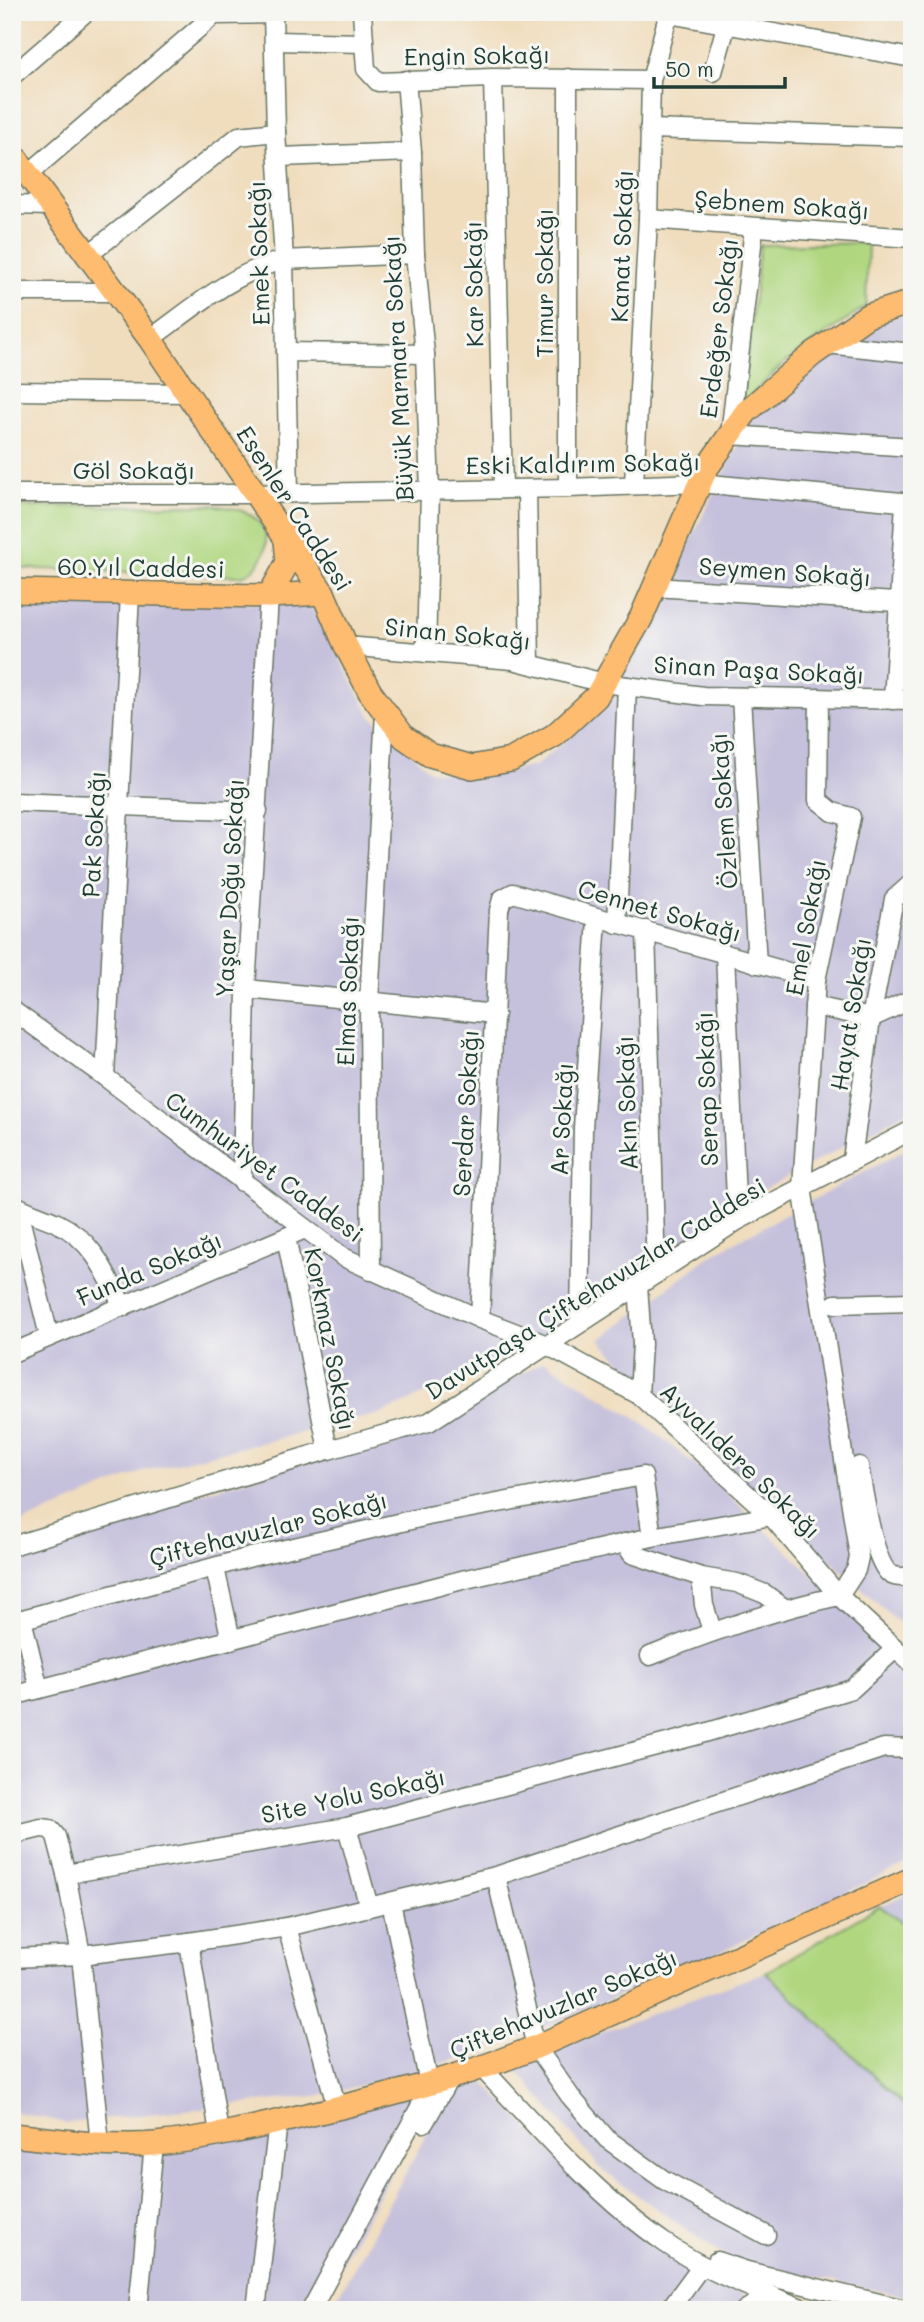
<svg xmlns="http://www.w3.org/2000/svg" width="924" height="2322" font-family="Mali,sans-serif">
<rect width="100%" height="100%" fill="#f6f6f2"/>
<filter id="ink" filterUnits="userSpaceOnUse"><feTurbulence type="fractalNoise" baseFrequency=".0143" numOctaves="2"/><feDisplacementMap in="SourceGraphic" scale="14" xChannelSelector="R" yChannelSelector="G"/><feConvolveMatrix kernelMatrix="1 2 1 2 8 2 1 2 1" color-interpolation-filters="sRGB"/></filter>
<filter id="wash" filterUnits="userSpaceOnUse"><feTurbulence type="fractalNoise" baseFrequency=".00686" numOctaves="4" result="noise"/><feDisplacementMap in="SourceGraphic" scale="28" xChannelSelector="R" yChannelSelector="G"/><feGaussianBlur stdDeviation="1.57" result="paint"/><feColorMatrix in="noise" values="0 0 0 0 0 0 0 0 0 0 0 0 0 0 0 0 0 1.4 0 .05"/><feComposite in="paint" operator="in"/></filter>
<g filter="url(#wash)">
<rect width="100%" height="100%" fill="#f0ddbd"/>
<!-- industrial -->
<g fill="#c5c0db">
<path d="M912,314V1109L719,1214L549,1337L383,1413L144,1471L12,1527V597L311,605L370,715L430,771L482,777L535,766L607,706L752,418L823,356L882,320Z"/>
<path d="M912,1146V1635L688,1431L600,1340L711,1255Z"/>
<path d="M544,1361L643,1423L707,1474L912,1670V1861L705,1959L539,2029L454,2060L324,2095L66,2123L12,2111V1549L430,1425Z"/>
<path d="M912,1892V1930L880,1906Z"/>
<path d="M766,1972L912,2113V2298L729,2259L604,2172L512,2065Z"/>
<path d="M480,2078L584,2186L740,2290L746,2297L743,2302L727,2310H329L357,2263L451,2089Z"/>
<path d="M439,2087L315,2310H12V2142L102,2152Z"/>
</g>
<!-- green -->
<g fill="#b0d780" stroke="#688a5a" stroke-width="2">
<path d="M868,243L866,306L783,364L742,404L760,245Z"/>
<path d="M210,505C227,507 245,508 258,521C275,539 263,570 241,576L12,568V507Z"/>
<path d="M880,1906L912,1930V2113L766,1972Z"/>
</g>
</g>
<g filter="url(#ink)">
<g fill="none" stroke-linecap="round" stroke-linejoin="round">
<!-- minor casing -->
<g stroke="#687564" stroke-width="21">
<g id="minor">
<path d="M273,12L276,132L284,260L289,493"/>
<path d="M362,12L366,69L378,82L493,78L651,80"/>
<path d="M669,14L912,58"/>
<path d="M275,41L363,43"/>
<path d="M713,72L727,23"/>
<path d="M12,76L86,12"/>
<path d="M493,78L503,489"/>
<path d="M406,80L412,152L415,254L425,354L430,491L426,653"/>
<path d="M649,129L912,137"/>
<path d="M279,157L412,152"/>
<path d="M27,175L214,15L273,14"/>
<path d="M12,205L50,206"/>
<path d="M648,219L912,238"/>
<path d="M754,228L730,435L912,447"/>
<path d="M88,255L239,136L276,132"/>
<path d="M12,292H116"/>
<path d="M150,339C192,309 233,272 284,260L415,254"/>
<path d="M827,344L912,353"/>
<path d="M286,352L425,354"/>
<path d="M12,391L188,393"/>
<path d="M634,484L648,219L651,80L669,12"/>
<path d="M568,488V78"/>
<path d="M527,489L530,664"/>
<path d="M12,494H255L568,488L699,483L912,503"/>
<path d="M654,587L912,603"/>
<path d="M346,646L513,660L604,683L703,696L912,700"/>
<path d="M741,697L757,964"/>
<path d="M893,700L905,503"/>
<path d="M12,802L258,811"/>
<path d="M617,924L627,686"/>
<path d="M646,930L656,1274"/>
<path d="M725,954L737,1221"/>
<path d="M246,989L495,1014"/>
<path d="M814,1006L871,1018L912,999"/>
<path d="M12,1010L105,1077L343,1257L480,1319L547,1345L639,1395L771,1516L839,1596L912,1664"/>
<path d="M105,1077L130,594"/>
<path d="M852,1160L871,1018L894,899L912,883"/>
<path d="M242,1182L246,989L269,596"/>
<path d="M12,1203C26,1212 42,1216 57,1223C93,1240 106,1273 123,1307"/>
<path d="M17,1206L49,1336"/>
<path d="M286,1237L328,1450"/>
<path d="M371,1271L369,1002L385,712"/>
<path d="M638,1285L642,1344L639,1395"/>
<path d="M835,1304L912,1302"/>
<path d="M480,1319L499,910L502,899L513,893L816,980"/>
<path d="M580,1321L583,1128L597,919"/>
<path d="M12,1353L305,1229"/>
<path d="M859,1466C863,1488 873,1562 890,1574C896,1578 905,1577 912,1577"/>
<path d="M652,1537L771,1516"/>
<path d="M625,1543L632,1554L701,1577L737,1583L765,1594L784,1608"/>
<path d="M12,1546L328,1450L429,1422L737,1221L912,1130"/>
<path d="M215,1568L231,1640"/>
<path d="M701,1577L704,1605L712,1631"/>
<path d="M22,1619L39,1689"/>
<path d="M12,1622L251,1557L428,1516L643,1476L652,1537L466,1579L12,1696"/>
<path d="M650,1656C712,1631 774,1610 839,1596L856,1570L859,1557L802,1187L816,980L851,817L833,812L818,800L819,698"/>
<path d="M347,1827L369,1907"/>
<path d="M12,1835L41,1828L50,1829L56,1836L66,1874"/>
<path d="M496,1876L536,2047L570,2096L607,2139L664,2180L766,2235"/>
<path d="M287,1927L337,2108"/>
<path d="M189,1942L219,2133"/>
<path d="M12,1958L81,1955L189,1942L287,1927L496,1876L884,1748L912,1749"/>
<path d="M483,2069C540,2130 596,2195 665,2243C708,2273 758,2290 806,2310"/>
<path d="M424,2123L449,2079"/>
<path d="M100,2144L81,1955L66,1874L347,1827L698,1735L852,1689L895,1649"/>
<path d="M717,2261L747,2271L908,2310"/>
<path d="M138,2310L154,2144"/>
<path d="M256,2310L278,2122"/>
<path d="M311,2310L421,2105L429,2084L391,1902"/>
<path d="M669,2310L702,2265"/>
<path d="M745,2310L770,2295"/>
</g>
</g>
<!-- major casing -->
<g stroke="#687564" stroke-width="26">
<g id="major">
<path d="M12,153L150,339L323,593L346,646L370,692L385,712L404,737L430,755L472,767L511,760L555,735L596,697L641,618L706,469L746,412L813,354L867,316L912,302"/>
<path d="M12,591L269,596L323,593"/>
<path d="M269,596L288,562L286,541"/>
<path d="M12,2135C59,2140 108,2148 155,2144C206,2139 257,2127 307,2115C385,2097 462,2077 536,2047L912,1879"/>
</g>
</g>
<!-- minor -->
<use href="#minor" stroke="#fff" stroke-width="18"/>
<!-- major -->
<use href="#major" stroke="#febc71" stroke-width="23"/>
</g>
</g>
<g text-anchor="middle" dominant-baseline="central" stroke-width="6" stroke-linejoin="round" paint-order="stroke">
<!-- street labels -->
<g font-size="24" fill="#1f3d34" stroke="#f6f6f2">
<text transform="translate(477 55) rotate(-1)">Engin Sokağı</text>
<text transform="translate(782 204) rotate(4)">Şebnem Sokağı</text>
<text transform="translate(621 246) rotate(-88)">Kanat Sokağı</text>
<text transform="translate(258 253) rotate(-92)">Emek Sokağı</text>
<text transform="translate(543 283) rotate(-90)">Timur Sokağı</text>
<text transform="translate(473 284) rotate(-91)">Kar Sokağı</text>
<text transform="translate(718 328) rotate(-83)">Erdeğer Sokağı</text>
<text transform="translate(397 368) rotate(-93)">Büyük Marmara Sokağı</text>
<text transform="translate(583 463) rotate(-1)">Eski Kaldırım Sokağı</text>
<text x="134" y="469">Göl Sokağı</text>
<text transform="translate(295 508) rotate(57)">Esenler Caddesi</text>
<text transform="translate(141 567) rotate(1)">60.Yıl Caddesi</text>
<text transform="translate(785 571) rotate(4)">Seymen Sokağı</text>
<text transform="translate(458 633) rotate(6)">Sinan Sokağı</text>
<text transform="translate(759 669) rotate(3)">Sinan Paşa Sokağı</text>
<text transform="translate(723 811) rotate(-94)">Özlem Sokağı</text>
<text transform="translate(93 834) rotate(-87)">Pak Sokağı</text>
<text transform="translate(229 888) rotate(-87)">Yaşar Doğu Sokağı</text>
<text transform="translate(660 910) rotate(16)">Cennet Sokağı</text>
<text transform="translate(805 927) rotate(-80)">Emel Sokağı</text>
<text transform="translate(347 991) rotate(-88)">Elmas Sokağı</text>
<text transform="translate(850 1014) rotate(-81)">Hayat Sokağı</text>
<text transform="translate(706 1089) rotate(-92)">Serap Sokağı</text>
<text transform="translate(626 1103) rotate(-92)">Akın Sokağı</text>
<text transform="translate(465 1113) rotate(-87)">Serdar Sokağı</text>
<text transform="translate(561 1119) rotate(-87)">Ar Sokağı</text>
<text transform="translate(265 1166) rotate(36)">Cumhuriyet Caddesi</text>
<text transform="translate(149 1268) rotate(-23)">Funda Sokağı</text>
<text transform="translate(595 1288) rotate(-32)">Davutpaşa Çiftehavuzlar Caddesi</text>
<text transform="translate(331 1339) rotate(79)">Korkmaz Sokağı</text>
<text transform="translate(741 1460) rotate(44)">Ayvalıdere Sokağı</text>
<text transform="translate(268 1528) rotate(-14)">Çiftehavuzlar Sokağı</text>
<text transform="translate(353 1795) rotate(-12)">Site Yolu Sokağı</text>
<text transform="translate(563 2003) rotate(-23)">Çiftehavuzlar Sokağı</text>
</g>
</g>
<!-- margin -->
<rect width="924" height="2322" fill="none" stroke="#f6f6f2" stroke-width="42"/>
<!-- scale -->
<path d="M654 77v10h131v-10" fill="none" stroke="#1f3d34" stroke-width="3.5"/>
<text x="665" y="77" font-size="21" fill="#1f3d34" stroke="#f6f6f2" stroke-width="5" paint-order="stroke">50 m</text>
</svg>
